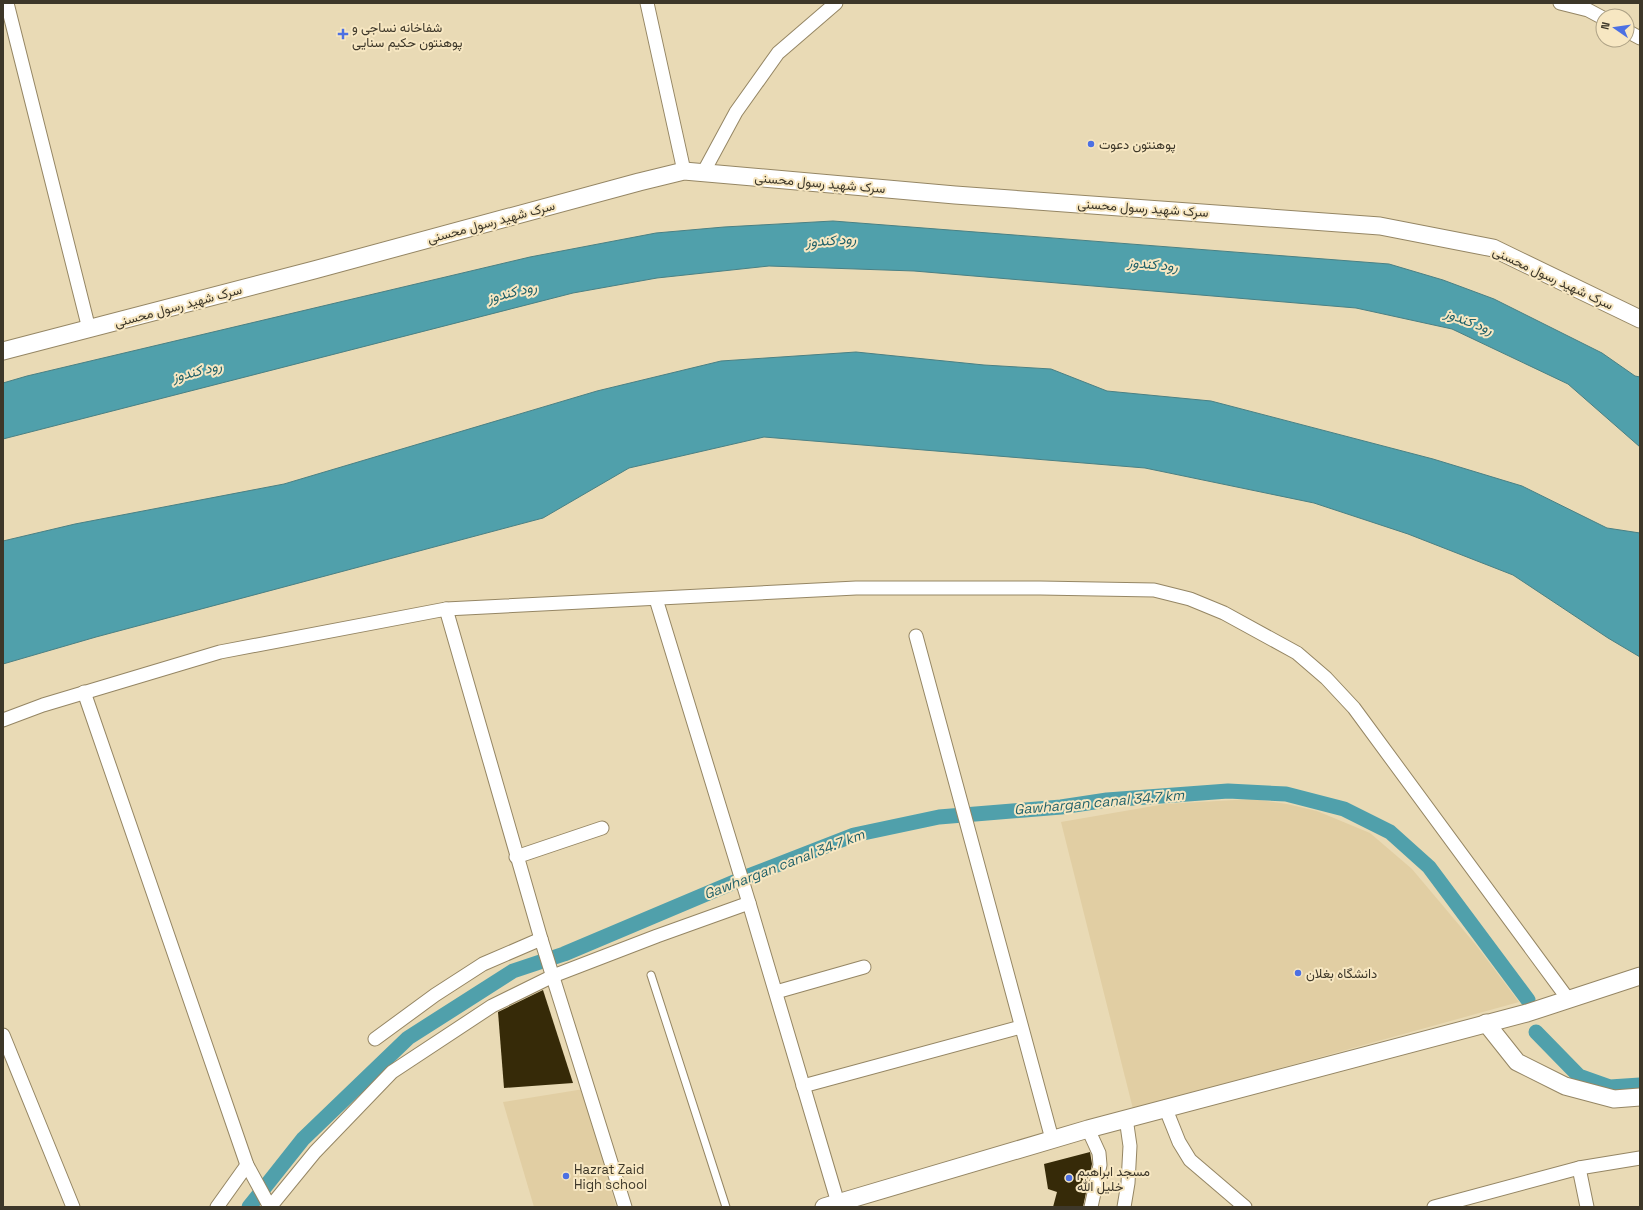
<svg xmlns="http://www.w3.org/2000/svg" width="1643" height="1210" font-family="'Space Grotesk',Vazirmatn,sans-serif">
<rect width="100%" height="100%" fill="#e9dab5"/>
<!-- built -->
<g fill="#e1cea3">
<path d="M1252,799L1287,804L1317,811L1370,833L1412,869L1476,945L1519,1002L1133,1109L1061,822L1165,804Z"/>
<path d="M584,1089L616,1207H534L503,1102Z"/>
</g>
<!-- water -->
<g fill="#50a0ab" stroke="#4a8084">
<path d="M833,221L1389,264L1443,280L1494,299L1602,353L1635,376L1640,377V447L1568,384L1452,329L1356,308L914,271L769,266L657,278L573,293L3,439V383L27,376L530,257L656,233L724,227Z"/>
<path d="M856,352L984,365L1051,369L1107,391L1211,401L1433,459L1522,486L1607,528L1640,533V657L1608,638L1513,575L1408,534L1314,503L1145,468L764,437L629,468L543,518L96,637L3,664V541L75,524L284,484L597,391L721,361Z"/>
</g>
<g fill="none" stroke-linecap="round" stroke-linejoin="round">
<!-- canal -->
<g stroke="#50a0ab" stroke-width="15">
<path d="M1536,1032L1579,1076L1610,1087L1640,1085"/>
<path d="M249,1207L303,1139L408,1038L513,971L564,954L751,875L854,835L939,817L1061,807L1107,800L1228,791L1286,794L1344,809L1390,832L1429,867L1528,1000"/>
</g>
</g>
<!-- building -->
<g fill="#362a08">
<path d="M543,990L573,1083L504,1088L498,1012Z"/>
<path d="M1090,1152L1092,1164L1083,1207H1053L1057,1192L1048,1189L1044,1164Z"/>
</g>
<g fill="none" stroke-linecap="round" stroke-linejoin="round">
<!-- service casing -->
<g stroke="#958664" stroke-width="9">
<path id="service" d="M651,975L726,1207"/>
</g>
<!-- minor casing -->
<g stroke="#958664" stroke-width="15">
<g id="minor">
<path d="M7,3L89,329"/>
<path d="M647,3L684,171"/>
<path d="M1560,3L1588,10L1603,18"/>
<path d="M1627,31L1640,38"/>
<path d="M703,173L736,112L778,53L836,3"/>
<path d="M656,599L749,903L838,1203"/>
<path d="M446,609L856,588H1040L1154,590L1190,599L1224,613L1297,653L1326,678L1354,708L1568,999"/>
<path d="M916,636L1052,1139"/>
<path d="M84,692L247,1165L270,1207"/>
<path d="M3,720L43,705L220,652L446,609L541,939L625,1207"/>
<path d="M516,857L602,828"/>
<path d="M776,992L864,967"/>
<path d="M3,1035L73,1207"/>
<path d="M375,1039L435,995L483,964L541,939"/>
<path d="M803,1086L1021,1027"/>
<path d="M1165,1107L1179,1142L1190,1160L1245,1207"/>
<path d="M1088,1129L1099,1153L1100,1165L1091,1207"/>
<path d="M1579,1168L1587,1207"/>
<path d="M217,1207L247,1165"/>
<path d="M270,1207L315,1152L392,1072L492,1006L553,976L657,936L749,903"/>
<path d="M1124,1207L1128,1183L1130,1146L1126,1118"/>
<path d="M1434,1207L1579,1168L1640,1158"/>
</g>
</g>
<!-- tertiary casing -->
<g stroke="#958664" stroke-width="19">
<g id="tertiary">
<path d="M3,351L314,270L639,182L684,171L955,195L1380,226L1493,248L1640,319"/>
<path d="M1486,1023L1517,1062L1565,1086L1614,1099L1640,1097"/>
<path d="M824,1207L1088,1129L1527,1013L1640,976"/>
</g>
</g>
<!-- service -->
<use href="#service" stroke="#fff" stroke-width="7"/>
<!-- minor -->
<use href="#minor" stroke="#fff" stroke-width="13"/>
<!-- tertiary -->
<use href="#tertiary" stroke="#fff" stroke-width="17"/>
</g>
<!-- markers -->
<g fill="#4c70e3" stroke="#f7e7c2" stroke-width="1.5">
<path d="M341 28h4v4h4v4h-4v4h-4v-4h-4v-4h4z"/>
<circle cx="1091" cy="144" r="4"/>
<circle cx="1298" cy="973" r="4"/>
<circle cx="566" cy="1176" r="4"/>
<circle cx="1069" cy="1178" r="4"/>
</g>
<g text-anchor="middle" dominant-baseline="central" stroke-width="4" stroke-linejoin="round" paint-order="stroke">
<!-- poi labels -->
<g font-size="13" fill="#3d3729" stroke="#f7e7c2" text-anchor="start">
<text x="352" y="27">شفاخانه نساجی و<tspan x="352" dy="15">پوهنتون حکیم سنایی</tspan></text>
<text x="1099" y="144">پوهنتون دعوت</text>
<text x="1306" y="973">دانشگاه بغلان</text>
<text x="574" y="1169">Hazrat Zaid<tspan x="574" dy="15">High school</tspan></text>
<text x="1077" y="1171">مسجد ابراهیم<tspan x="1077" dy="15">خلیل الله</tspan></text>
</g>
<!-- street labels -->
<g font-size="13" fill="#3d3729" stroke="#f7e7c2">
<text transform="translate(820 183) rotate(5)">سرک شهید رسول محسنی</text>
<text transform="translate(1143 208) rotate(4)">سرک شهید رسول محسنی</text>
<text transform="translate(491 222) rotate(-15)">سرک شهید رسول محسنی</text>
<text transform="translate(1553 278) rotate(25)">سرک شهید رسول محسنی</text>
<text transform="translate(178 306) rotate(-15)">سرک شهید رسول محسنی</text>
</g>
<!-- water labels -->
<g font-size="14" font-style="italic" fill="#1d5f68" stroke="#f7e7c2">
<text transform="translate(831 240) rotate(-4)">رود کندوز</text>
<text transform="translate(1153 264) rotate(5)">رود کندوز</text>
<text transform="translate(512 292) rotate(-14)">رود کندوز</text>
<text transform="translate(1469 321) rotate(21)">رود کندوز</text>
<text transform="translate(197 371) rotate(-14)">رود کندوز</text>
<text transform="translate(1099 802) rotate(-5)">Gawhargan canal 34.7 km</text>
<text transform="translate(784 864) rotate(-21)">Gawhargan canal 34.7 km</text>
</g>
</g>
<!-- border -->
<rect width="1643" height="1210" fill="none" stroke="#3d3729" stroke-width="8"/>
<!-- north arrow -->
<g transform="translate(1615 28) rotate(283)"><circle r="19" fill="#f7e7c2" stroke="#ada185"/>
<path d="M0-3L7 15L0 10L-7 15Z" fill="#4c70e3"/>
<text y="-6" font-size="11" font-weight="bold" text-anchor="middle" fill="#3d3729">N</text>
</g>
</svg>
